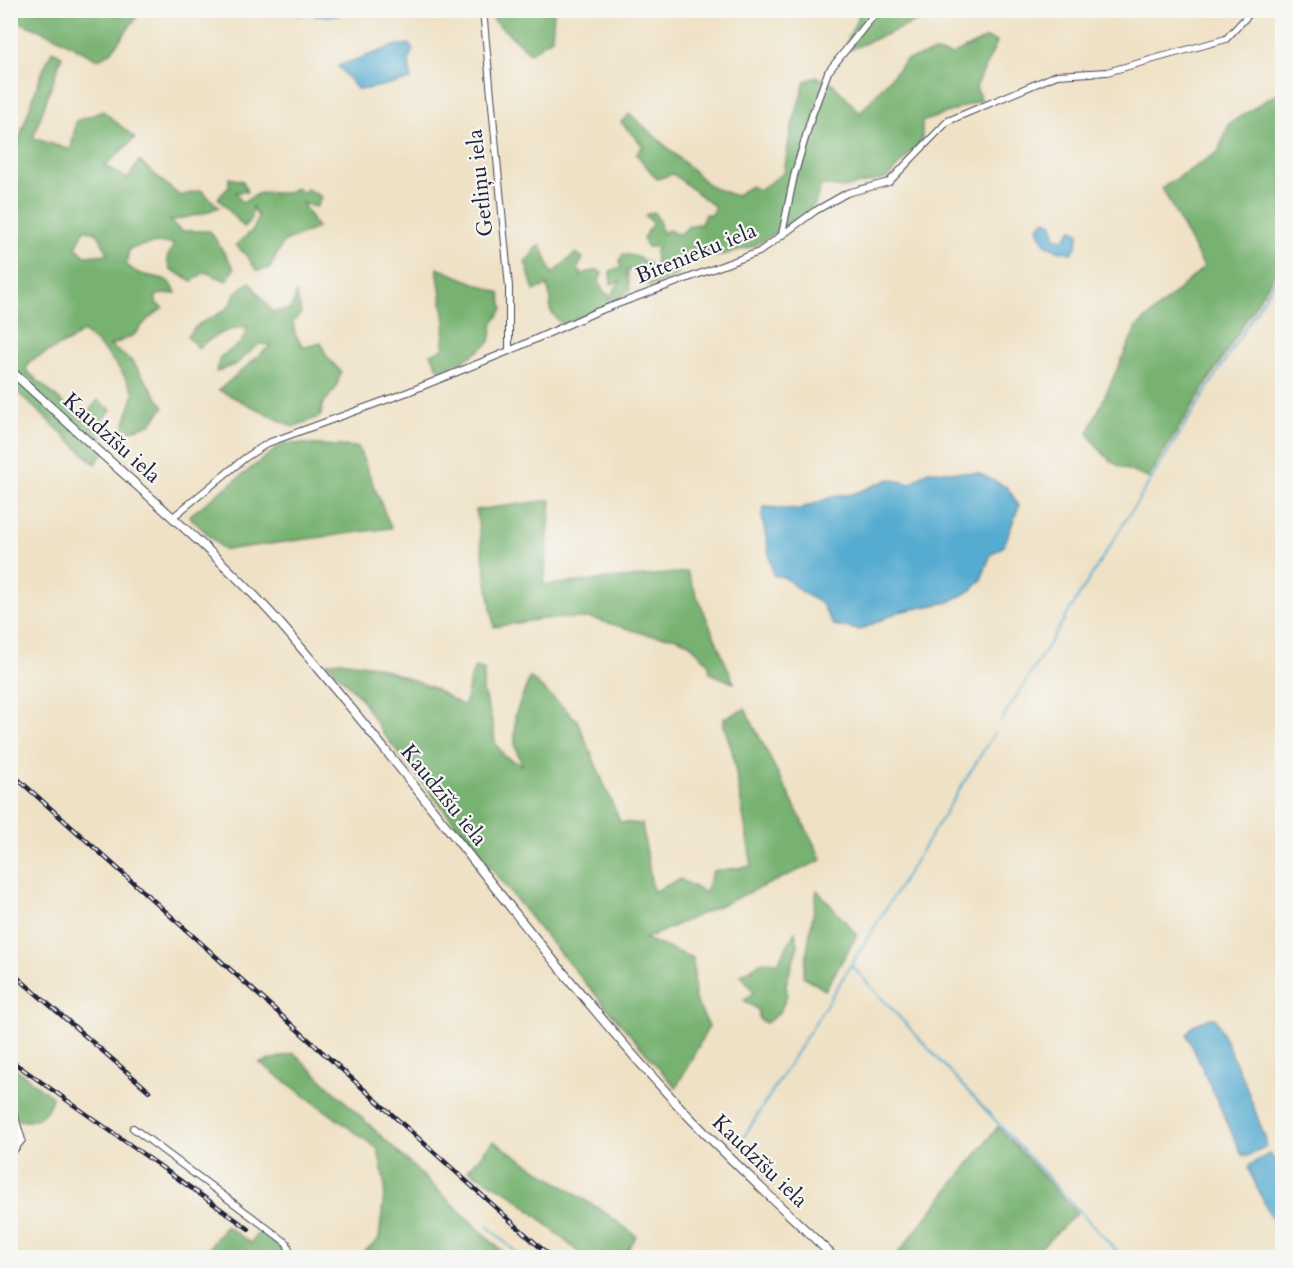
<svg xmlns="http://www.w3.org/2000/svg" width="1293" height="1268" font-family="Cardo,serif">
<rect width="100%" height="100%" fill="#f6f6f2"/>
<filter id="ink" filterUnits="userSpaceOnUse"><feTurbulence type="fractalNoise" baseFrequency=".0167" numOctaves="2"/><feDisplacementMap in="SourceGraphic" scale="12" xChannelSelector="R" yChannelSelector="G"/><feConvolveMatrix kernelMatrix="1 2 1 2 8 2 1 2 1" color-interpolation-filters="sRGB"/></filter>
<filter id="wash" filterUnits="userSpaceOnUse"><feTurbulence type="fractalNoise" baseFrequency=".008" numOctaves="4" result="noise"/><feDisplacementMap in="SourceGraphic" scale="24" xChannelSelector="R" yChannelSelector="G"/><feGaussianBlur stdDeviation="1.35" result="paint"/><feColorMatrix in="noise" values="0 0 0 0 0 0 0 0 0 0 0 0 0 0 0 0 0 1.4 0 .05"/><feComposite in="paint" operator="in"/></filter>
<g filter="url(#wash)">
<rect width="100%" height="100%" fill="#efe1c5"/>
<!-- forest -->
<g fill="#77b271" stroke="#4c6a56" stroke-width="1.5" fill-rule="evenodd">
<path d="M134,11L138,15L111,52L97,60L56,37L17,21L11,25V11Z"/>
<path d="M493,11H554L552,38L530,53L494,21Z"/>
<path d="M861,11H935L927,17L842,53Z"/>
<path d="M986,38L997,42L976,87L981,100L922,122V140L887,178L843,188L821,185L815,204L795,220L754,246L715,257L686,249L677,276L649,287L637,272L627,270L630,290L606,307L562,325L550,310L551,300L547,285L534,291L525,261L532,256L535,248L541,245L552,274L576,253L583,258L577,270L581,272V277L585,273L598,270L602,273L599,281L604,292L608,294V300L620,281L611,284L610,272L617,268H621L620,261L623,254L638,257L654,267L656,261L655,252L659,247H647L643,238L653,223L645,215L654,212L659,221L662,233L669,230L676,234L682,233L690,225L701,224L705,214L712,215L715,207L673,174L657,179L636,154L643,146L621,122L630,114L710,186L735,196L751,186L759,190L784,173L790,134L805,81L817,77L832,83L860,113L906,60L935,52L952,55Z"/>
<path d="M52,51L62,56L33,138L71,150L76,121L103,111L135,138L105,166L128,179L139,161L180,196L201,190L219,207L205,213L170,221L181,231H210L234,268L227,281L205,272L192,281L170,269L167,258L174,244C159,241 144,245 129,249L126,265C130,267 134,271 138,273C154,280 167,272 176,293L156,295V303L163,308L147,320L134,335L110,346L132,361L164,407L150,424L130,431L124,427L134,393C123,370 103,347 83,331L71,340L30,361L26,370L82,420L98,400L111,410L95,428L109,447L95,464L11,386V163L40,77ZM85,229L98,234L108,254L85,256L76,247Z"/>
<path d="M1282,90V262L1148,478C1115,466 1107,463 1088,433L1136,328L1204,267L1162,188L1218,152L1229,124Z"/>
<path d="M229,178L243,181L247,192H236L242,203C248,200 254,195 260,193C273,191 285,197 296,188L303,193L307,189L322,197L316,207L302,203L317,228L283,243L270,268L257,271L246,255L236,245L254,229L258,216L252,207L251,219L244,227L218,198L229,187Z"/>
<path d="M437,268L500,293L503,309L493,323L490,342L465,360L439,370L431,354L443,349L445,321Z"/>
<path d="M250,282L272,312L291,309L296,293L301,313L293,322L295,334L301,344L306,347L321,343L327,357L341,372L336,388L322,405L321,416L293,427L219,390L271,345L259,344L236,364L216,372L220,357L241,343L248,327C229,327 213,336 198,348L187,336C191,332 196,326 201,323C216,314 231,313 235,293Z"/>
<path d="M284,443L358,447L391,528L224,550L189,516Z"/>
<path d="M551,500L544,585L687,572L734,683L710,673L709,664L689,643L674,637L649,635L591,618L541,619L494,627L476,510Z"/>
<path d="M340,661L375,666L431,687L464,706C469,693 468,680 475,667L484,669L483,691L493,724L495,743L505,757L522,765L515,746V715L530,677L577,720L620,822L642,824L653,892L680,879L705,893L713,871L752,866L732,750L724,726V718L745,709L822,860L645,939L693,958L695,1000L709,1026L676,1088L547,938L382,732L360,697L327,663Z"/>
<path d="M817,890L857,935L825,990L803,976Z"/>
<path d="M795,932L798,945L786,984L787,995L780,1012L766,1023L759,1019L758,1010L744,1000L754,992L741,975L763,961L778,962Z"/>
<path d="M294,1053L508,1257H358L379,1239L385,1186L378,1149L260,1063Z"/>
<path d="M10,1064L52,1097C48,1114 36,1124 19,1120L11,1108Z"/>
<path d="M998,1127L1077,1213L1031,1257H895Z"/>
<path d="M493,1141L610,1216L636,1236L624,1257H584L511,1194L468,1170Z"/>
<path d="M226,1226L251,1243L259,1231L279,1245L284,1257H202Z"/>
</g>
<!-- water -->
<g fill="#54abd0" stroke="#3b6686" stroke-width="1.5">
<path d="M289,11H339L340,15L316,16L311,11L300,15Z"/>
<path d="M409,44L413,49L409,60L411,80L367,89H357L338,66L394,46Z"/>
<path d="M1045,220L1053,223L1055,237L1064,239L1072,229L1079,232L1077,245L1072,253C1052,251 1042,247 1038,227Z"/>
<path d="M928,471L978,473L1007,487L1019,506L1004,546L991,554L981,580L972,590L949,602L898,612L860,630L833,625L822,604L803,593L784,577L773,575L762,516L764,507L799,509L835,496L853,494L890,479L910,484Z"/>
<path d="M1211,1018L1216,1019L1246,1086L1266,1141V1146L1248,1156L1242,1155L1187,1035L1193,1025Z"/>
<path d="M1269,1154C1289,1167 1283,1216 1282,1237L1280,1236L1248,1168L1250,1165Z"/>
</g>
<g fill="none" stroke-linecap="round" stroke-linejoin="round">
<!-- stream -->
<g stroke="#54abd0" stroke-width="2">
<path d="M1001,721L1282,269"/>
<path d="M995,732L851,965L1123,1258"/>
<path d="M736,1145L740,1143L851,965"/>
<path d="M487,1226L522,1258"/>
</g>
</g>
</g>
<g filter="url(#ink)">
<g fill="none" stroke-linecap="round" stroke-linejoin="round">
<!-- minor casing -->
<g stroke="#413f50" stroke-width="8">
<g id="minor">
<path d="M483,10L509,287V351"/>
<path d="M782,234L794,176L812,115L828,72L878,10"/>
<path d="M173,517L245,458L268,443L408,392L509,351L596,312L759,252L815,211L847,193L889,182L948,121L1057,75L1107,72L1226,39L1253,10"/>
<path d="M10,1113L15,1117L22,1140L10,1155"/>
<path d="M133,1128L287,1243L292,1258"/>
</g>
</g>
<!-- tertiary casing -->
<g stroke="#413f50" stroke-width="10">
<path id="tertiary" d="M10,370C54,410 97,450 141,489C191,534 241,578 285,629C420,785 538,953 677,1104C727,1158 782,1207 835,1258"/>
</g>
<!-- minor -->
<use href="#minor" stroke="#fff" stroke-width="6"/>
<!-- tertiary -->
<use href="#tertiary" stroke="#fff" stroke-width="8"/>
<!-- rail casing -->
<g stroke="#22223b" stroke-width="4.5">
<g id="rail">
<path d="M10,772L552,1258"/>
<path d="M10,971L149,1091"/>
<path d="M10,1060L249,1229"/>
</g>
</g>
<!-- rail -->
<use href="#rail" stroke="#f6f6f2" stroke-width="2" stroke-dasharray="7" stroke-linecap="butt"/>
</g>
</g>
<g text-anchor="middle" dominant-baseline="central" stroke-width="4.5" stroke-linejoin="round" paint-order="stroke">
<!-- street labels -->
<g font-size="22" fill="#22223b" stroke="#f6f6f2">
<text transform="translate(480 183) rotate(-96)">Getliņu iela</text>
<text transform="translate(696 253) rotate(-22)">Bitenieku iela</text>
<text transform="translate(112 438) rotate(42)">Kaudzīšu iela</text>
<text transform="translate(444 795) rotate(51)">Kaudzīšu iela</text>
<text transform="translate(760 1161) rotate(44)">Kaudzīšu iela</text>
</g>
</g>
<!-- margin -->
<rect width="1293" height="1268" fill="none" stroke="#f6f6f2" stroke-width="36"/>
</svg>
